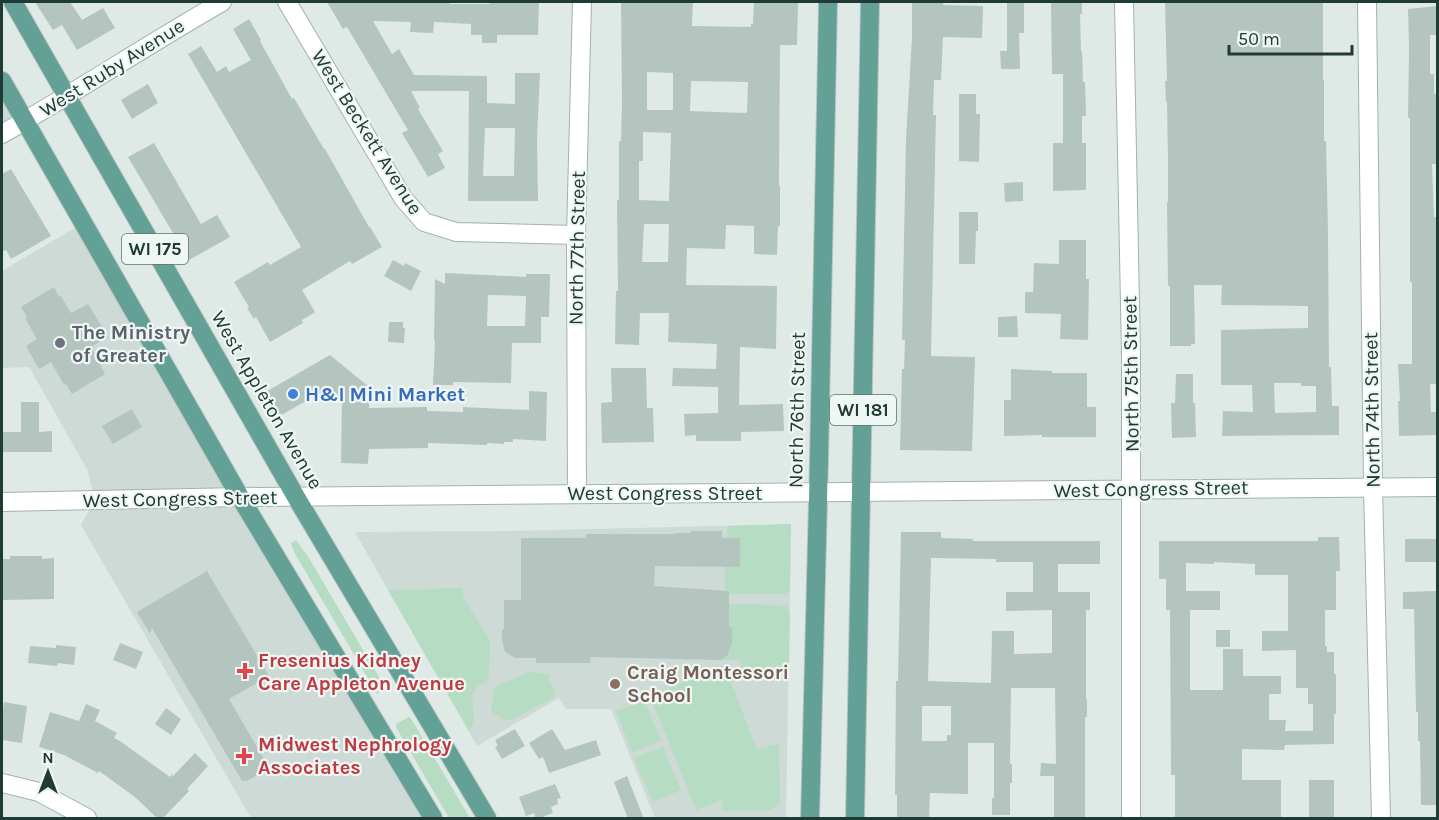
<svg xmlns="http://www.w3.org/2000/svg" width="1439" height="820" font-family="Karla,sans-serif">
<rect width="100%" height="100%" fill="#dfeae6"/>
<!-- built -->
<g fill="#cddad5">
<path d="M2,81L25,121L2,134Z"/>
<path d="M83,223L430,818H251L81,525L95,500L87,469L29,367L2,368V271Z"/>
<path d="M791,524L786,818H655L611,709H566L559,698L477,746L355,532L510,531Z"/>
</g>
<!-- green -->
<g fill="#b7dcc4">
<path d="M791,524L790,591L784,594H729L725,591V567H740V539L727,538V526Z"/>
<path d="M296,540L309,558L386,689L377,694L294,552L291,543Z"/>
<path d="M462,588L464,599L490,641L489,675L485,683L475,688C467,705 481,716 469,731L388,590Z"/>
<path d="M723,604L781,605L786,606L790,611L789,671L741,670L740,660H720C733,653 732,641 732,627H722Z"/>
<path d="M724,665L757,749L779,744L780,802L771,810L723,811L722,800L696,810L650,696Z"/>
<path d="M529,672L550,674L549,680L555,690L554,697L511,720L503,719L491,711L495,687Z"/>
<path d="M645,701L661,741L632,752L616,711Z"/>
<path d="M409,717L412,720L470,818H449L397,729L396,724Z"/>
<path d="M663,747L681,790L653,802L634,758Z"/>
</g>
<!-- building -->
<g fill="#b4c5bf" fill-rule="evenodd">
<path d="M35,2H70L82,20L103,8L115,28L77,50L62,25L53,30Z"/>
<path d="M327,2H450V4H490V2H539L538,35H497V43H482V35H471V24L434,22L433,33L410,32L411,22L373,21L392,54L399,49L414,75L487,76V103L515,104V73H540L537,140L538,201H468L469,91H411L420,108L418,109L443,151L438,154L445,168L428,177L402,133L408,130L347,27L343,29ZM485,128H515L514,176H483Z"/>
<path d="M621,2H693L692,26L751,27V24H753L754,2H798L797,45H780L779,174V186H780V226H778L777,255L754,254V226L726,225L725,249L687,248L686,285L777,286L776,349L740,347L739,405L783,404L784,431L741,432V441H696V435L685,436L684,414L718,413V387L672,386L673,368L716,369L717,344L668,342L669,313H640L639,345L615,344L616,291H618L617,200H619V141H621L622,103ZM647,72L673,73V110H647ZM691,81L748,82L747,112L745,113L690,111ZM643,132L671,133L669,201L639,200V161H643ZM644,224H669L668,262H642Z"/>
<path d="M912,2H943V5L983,6L982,38L943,37L941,80H934L933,115H936L931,356L975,357L972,451L900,450L902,369H904L905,340H902L906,139L912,38Z"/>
<path d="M1007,2H1024V33H1019L1020,69H1001L1000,51H1007Z"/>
<path d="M1051,2H1082V14H1080L1081,51H1082L1083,82H1085L1086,116H1082V143H1086V190L1053,191V143H1063V74H1052Z"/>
<path d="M1165,2H1323V80H1324V141H1326L1328,232L1329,367H1331L1332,406H1339V435L1222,436L1223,411L1253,412L1252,385H1221V330L1308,328V306L1221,305L1222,285H1194L1195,344H1191V346H1170V286H1168L1167,202H1168V160L1167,102H1166L1165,81H1167ZM1274,383H1301V386H1316V412L1275,413Z"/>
<path d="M1437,6V35H1430V74H1434V94H1436V139H1437V164H1432L1434,217H1437V384H1430L1431,412H1437V435L1399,436L1398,401H1400L1398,364H1412V282H1410V118H1408L1409,49L1408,9Z"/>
<path d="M249,19L261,40L260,41L292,99L294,98L324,149H325L369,227H370L382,247L352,264L350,261L302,290L315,312L302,320L303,323L270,342L256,317L254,319L247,308L249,307L234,282L268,262L270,265L301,247L188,54L201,46L217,72L226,66L229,72L251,60L233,29Z"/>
<path d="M148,84L158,103L132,119L121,100Z"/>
<path d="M959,94H976V114H980L979,162L959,161Z"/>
<path d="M154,143L201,224L217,215L230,237L189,260L128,157Z"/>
<path d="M11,169L51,236L11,259L6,250L2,252V174Z"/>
<path d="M1023,182V201L1005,202L1004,183Z"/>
<path d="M959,212H978V231H976L975,264H959Z"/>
<path d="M1059,240H1086V279H1089L1088,340L1060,339L1061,314L1025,313V292H1033L1034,263L1059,264Z"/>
<path d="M393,260L404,266L405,263L421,271L411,291L384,276Z"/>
<path d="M445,273L526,277V274H550L549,317H541V343H512L511,383L453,382V385H433L435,341H434L435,279L445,284ZM488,295L526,296L525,326H487Z"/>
<path d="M54,287L59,297L61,296L71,313L88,304L108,337L91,347L105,374L72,394L66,384L64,385L51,362L39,369L26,346L37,339L25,318L27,317L21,307Z"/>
<path d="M1017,316L1018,337H998V317Z"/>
<path d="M389,322H403V328H405L404,343L388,342Z"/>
<path d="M330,355L369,387V408L427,407V411L463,412V407L529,410V391L547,392L546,441L513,439V442H504V444L487,443V445L428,443V448L369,449L368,464L341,463L342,398L329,388L276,418L262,394Z"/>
<path d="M611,368H646L647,408H653L654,442L602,443L601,403L612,402Z"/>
<path d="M1011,369L1052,371V373H1087V407H1096V437H1042V435L1004,436V400H1011Z"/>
<path d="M1176,374H1193V403H1195L1196,437L1172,438L1171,403H1175Z"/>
<path d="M21,402H39V432L52,431V452H2V432H21Z"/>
<path d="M132,409L142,427L113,444L102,426Z"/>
<path d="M691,531H722V538H740V567L655,566L654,586L729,591V627H732V643L727,656L720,660L591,657L590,663H536V658H515L505,652L502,640V629H504V600H521V538H586V534H675V533H691Z"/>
<path d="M901,532H941V538L973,539V541H1100V564H1058V592H1090V610H1086V699H1087V717H1085V819H1054V776H1040L1041,763L1056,764L1055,688H1011L1010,764H1012V783H1010V815H992V798H994V743H968V794L930,793L929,819H897V795H895L896,681H898ZM931,558L996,559V562H1033V592H1006V611L1052,610V653L1014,654V631H992L991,683L928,681ZM922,706H951V735H947V741H922Z"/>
<path d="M1318,537H1339L1340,571H1336V610H1325V646H1327V652H1334V674H1336V714H1334V744L1285,745L1284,750L1242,749V780H1281V819H1175V775H1171L1170,610H1166V579H1159V541H1318ZM1214,562L1255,564V575H1288V631H1262V651L1296,650V688H1308V704H1313V731H1285L1286,720H1269V694H1281V676H1243V649H1223V690H1190V610H1220V591H1186V563L1214,564Z"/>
<rect x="1405" y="539" width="32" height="23"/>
<path d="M10,556H42V559L54,558V599L2,600V559H10Z"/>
<path d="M207,571L269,676L229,699L269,768L247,781H242L152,628L150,634L137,612Z"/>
<path d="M1437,591V805H1421L1420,741H1418V712H1416L1414,609H1403V592Z"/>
<rect x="1216" y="630" width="14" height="17"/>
<path d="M120,643L143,652L136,669L113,660Z"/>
<path d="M56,645L76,647L74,665L58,663L57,666L28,663L30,646L56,648Z"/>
<path d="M4,702L27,706L22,743L2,740V717Z"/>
<path d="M86,704L100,710L95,721L117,733L114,738L120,741L170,777L172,774L173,776L195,753L208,766L187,789L189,791L162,819H158L135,797L99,771L98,773L64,755L39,747L50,712L79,721Z"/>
<path d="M166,708L181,719L171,735L155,724Z"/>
<path d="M515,729L525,746L502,759L495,747L498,746L495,740Z"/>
<path d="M552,729L565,750L596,740L601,755L549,773L543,757L539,759L529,743Z"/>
<path d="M627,776L644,819H628L614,782Z"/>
<rect x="1309" y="780" width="25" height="39"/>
<path d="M555,784L561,798L557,799L558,804L551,807L553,813L537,819H536L534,813L526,816L519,797Z"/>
</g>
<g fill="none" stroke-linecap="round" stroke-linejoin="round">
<!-- minor casing -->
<g stroke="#a2b2ad" stroke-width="20">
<g id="minor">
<path d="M287,2L403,198L424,222L456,232L576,235"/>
<path d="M1124,2L1131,354V818"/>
<path d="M1367,2L1373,487L1381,818"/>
<path d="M2,134C76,92 147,45 222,2"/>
<path d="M577,494L576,235L582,2"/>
<path d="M2,783L39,792L87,818"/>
</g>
</g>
<!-- tertiary casing -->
<g stroke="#a2b2ad" stroke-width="20">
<path id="tertiary" d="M2,502L240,497L1438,487"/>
</g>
<!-- primary casing -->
<g stroke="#bcc4c2" stroke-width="20">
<g id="primary">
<path d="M13,2L296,497L487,818"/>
<path d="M2,81L240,497L433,818"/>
<path d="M810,818L819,460L828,2"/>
<path d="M855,818L870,2"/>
</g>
</g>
<!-- minor -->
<use href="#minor" stroke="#fff" stroke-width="18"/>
<!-- tertiary -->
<use href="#tertiary" stroke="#fff" stroke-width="18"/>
<!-- primary -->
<use href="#primary" stroke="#63a095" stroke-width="18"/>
</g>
<!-- markers -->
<circle fill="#6b7280" stroke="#eff7f4" stroke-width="2" cx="60" cy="343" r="6"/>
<circle fill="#3f7fe0" stroke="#eff7f4" stroke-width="2" cx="293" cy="394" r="6"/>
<g fill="#e0444e" stroke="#eff7f4" stroke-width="2">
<path d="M242 662h6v6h6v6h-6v6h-6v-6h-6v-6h6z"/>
<path d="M241 747h6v6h6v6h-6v6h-6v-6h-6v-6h6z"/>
</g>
<circle fill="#8d6e63" stroke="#eff7f4" stroke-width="2" cx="615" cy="684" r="6"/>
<g text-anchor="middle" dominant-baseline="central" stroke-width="4.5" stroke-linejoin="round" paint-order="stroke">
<!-- shield labels -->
<g fill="#eff7f4" stroke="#5e736e" stroke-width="1.5">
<rect x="122" y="234" width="66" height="30" rx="4.5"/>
<rect x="830" y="395" width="66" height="30" rx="4.5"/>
</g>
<g font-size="18" font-weight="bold" fill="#203a35">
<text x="155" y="249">WI 175</text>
<text x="863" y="410">WI 181</text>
</g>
<!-- street labels -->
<g font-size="20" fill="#203a35" stroke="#eff7f4">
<text transform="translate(112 68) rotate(-32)">West Ruby Avenue</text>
<text transform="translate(367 132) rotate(58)">West Beckett Avenue</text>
<text transform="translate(577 248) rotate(-89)">North 77th Street</text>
<text transform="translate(1131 374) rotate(-91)">North 75th Street</text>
<text transform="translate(267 400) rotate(60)">West Appleton Avenue</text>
<text transform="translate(797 410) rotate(-89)">North 76th Street</text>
<text transform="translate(1372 410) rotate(-91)">North 74th Street</text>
<text transform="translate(1151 489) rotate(-1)">West Congress Street</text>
<text x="665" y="493">West Congress Street</text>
<text transform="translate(180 499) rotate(-1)">West Congress Street</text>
</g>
<!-- worship labels -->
<g font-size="20" font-weight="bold" fill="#5b616d" stroke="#eff7f4" text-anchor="start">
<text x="72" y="332">The Ministry<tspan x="72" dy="23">of Greater</tspan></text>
</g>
<!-- shop labels -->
<g font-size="20" font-weight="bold" fill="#366cbe" stroke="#eff7f4" text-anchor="start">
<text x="305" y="394">H&amp;I Mini Market</text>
</g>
<!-- health labels -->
<g font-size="20" font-weight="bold" fill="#be3a42" stroke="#eff7f4" text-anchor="start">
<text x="258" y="660">Fresenius Kidney<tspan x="258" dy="23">Care Appleton Avenue</tspan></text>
<text x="258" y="744">Midwest Nephrology<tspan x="258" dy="23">Associates</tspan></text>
</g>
<!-- education labels -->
<g font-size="20" font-weight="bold" fill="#785e54" stroke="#eff7f4" text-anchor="start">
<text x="627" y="672">Craig Montessori<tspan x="627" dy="23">School</tspan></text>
</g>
</g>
<!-- border -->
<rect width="1439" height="820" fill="none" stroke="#203a35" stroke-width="6"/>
<!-- north arrow -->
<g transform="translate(48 772)" stroke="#eff7f4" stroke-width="4.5" paint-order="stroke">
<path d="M0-4.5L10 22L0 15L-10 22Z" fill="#203a35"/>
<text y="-9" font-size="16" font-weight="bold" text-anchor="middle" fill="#203a35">N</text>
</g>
<!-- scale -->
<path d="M1229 45v9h123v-9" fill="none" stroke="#203a35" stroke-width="3"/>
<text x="1238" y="45" font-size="18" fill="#203a35" stroke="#eff7f4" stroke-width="4.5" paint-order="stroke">50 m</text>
</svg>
